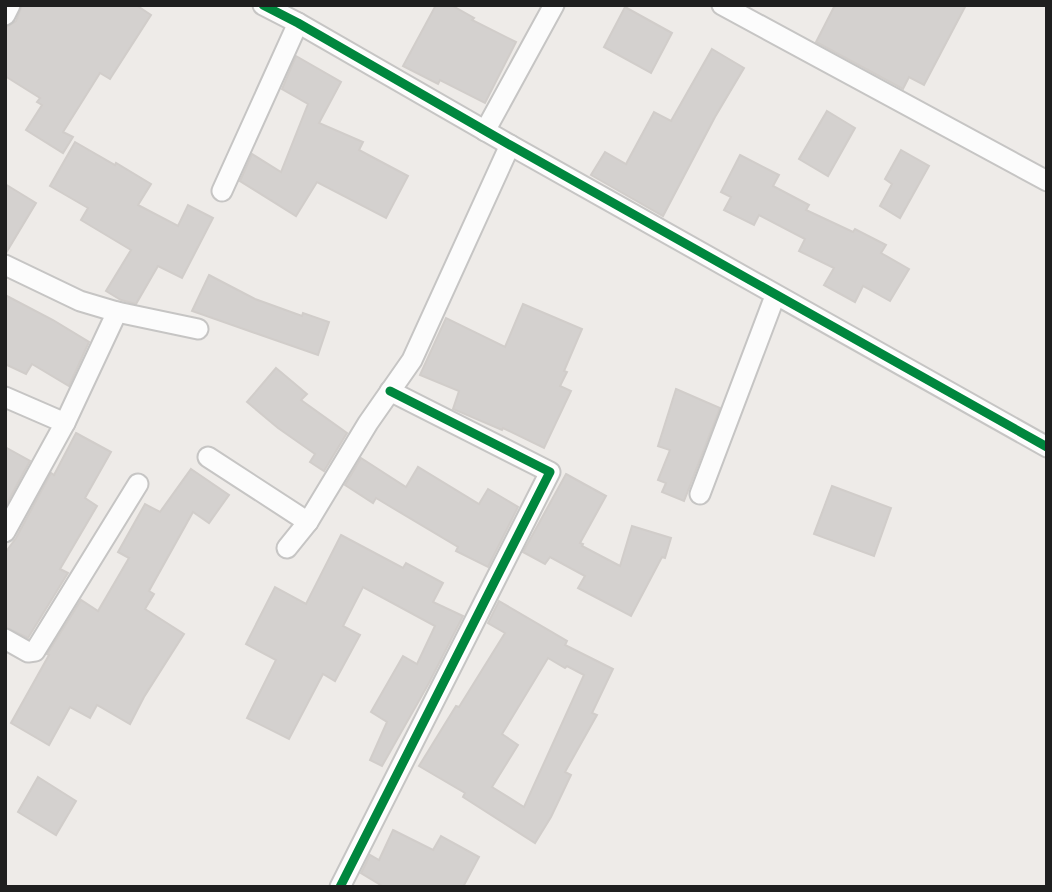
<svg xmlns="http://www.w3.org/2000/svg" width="1052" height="892" font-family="Karla,sans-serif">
<rect width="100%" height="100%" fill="#eeebe8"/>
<!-- building -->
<g fill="#d4d1cf" stroke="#d1cdca" stroke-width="2" fill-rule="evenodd">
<path d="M22,5H136L151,15L110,79L100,73L63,132L73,137L63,153L26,130L42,105L37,102L40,98L5,76V28L16,21Z"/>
<path d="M436,5H451L474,18L472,20L516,42L485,103L440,80L438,84L403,66Z"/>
<path d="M835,5H966L924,85L909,77L903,89L816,42Z"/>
<path d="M625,7L672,33L651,73L604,47Z"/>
<path d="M712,49L744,68L715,117L663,216L591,175L605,152L626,164L654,112L671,121Z"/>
<path d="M296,56L341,82L319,123L363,142L359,150L408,176L386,218L317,182L296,216L240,181L252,154L281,172L308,104L282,89Z"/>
<path d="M827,111L855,128L828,176L799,159Z"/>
<path d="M75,142L115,165L116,163L151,184L138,205L178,226L188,205L213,218L182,278L158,266L136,304L121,300L106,291L131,250L81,220L88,208L50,186Z"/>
<path d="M901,150L929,166L900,218L880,206L892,184L885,179Z"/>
<path d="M740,155L779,175L773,186L809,205L806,210L853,232L855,229L886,245L881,253L909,269L890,301L863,286L855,302L824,285L834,268L799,251L805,239L759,215L754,225L724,210L731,197L721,192Z"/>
<path d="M5,184L36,203L6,253H5Z"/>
<path d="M209,275L255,299L302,316L303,313L329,322L318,355L192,311Z"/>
<path d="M5,295L53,320L89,342L69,386L32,364L26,374L5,364Z"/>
<path d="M523,304L582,329L564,371L567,372L560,386L571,391L544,448L503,428L502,430L453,409L459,391L420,375L446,318L505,347Z"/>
<path d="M276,368L307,394L301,400L347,433L324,471L310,462L315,454L278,428L247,402Z"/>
<path d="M676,389L720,408L684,501L662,492L666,483L658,480L670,450L658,446Z"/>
<path d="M76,433L111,452L85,498L97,506L60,569L68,573L28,638L5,627V553L16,538L51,473L54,475Z"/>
<path d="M5,447L30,461L6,505H5Z"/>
<path d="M361,458L406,487L418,467L479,504L488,489L518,507L488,567L456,551L458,547L376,498L373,503L345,485Z"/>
<path d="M191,469L229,495L209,523L193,512L149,591L154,594L145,609L184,634L144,697L130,724L97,705L90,718L70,707L49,745L11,723L49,655L47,654L81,600L98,611L129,558L118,552L145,504L160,512Z"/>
<path d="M566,474L606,496L580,543L583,544L582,546L620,566L632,526L671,538L665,558L662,557L631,616L578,588L585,576L550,557L545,564L523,552Z"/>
<path d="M832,486L891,508L874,556L814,534Z"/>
<path d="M341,535L403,568L406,563L443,583L433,602L463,616L429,683L382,766L370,760L387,722L371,712L403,656L417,664L435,626L363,587L343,626L360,635L335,681L323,674L289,739L247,718L276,660L246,644L275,587L306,604Z"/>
<path d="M499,601L567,641L565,645L613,669L592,713L597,715L565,772L571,775L551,817L535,843L463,797L465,793L419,766L456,706L459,707L505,633L488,623ZM548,658L565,668L567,666L584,675L524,807L492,787L518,745L502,734Z"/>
<path d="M38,777L76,801L56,835L18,812Z"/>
<path d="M393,830L433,850L441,836L479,857L463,887H384L361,873L370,855L379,860Z"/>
</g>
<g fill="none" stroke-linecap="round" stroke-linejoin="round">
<!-- street casing -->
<g stroke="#c6c5c4" stroke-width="23">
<g id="street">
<path d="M263,5L298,23L510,145L1047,447"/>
<path d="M722,5L1047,181"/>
<path d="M5,15L10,5"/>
<path d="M485,131L554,5"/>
<path d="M222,191L298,23"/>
<path d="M5,265L80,301L117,312L198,329"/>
<path d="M5,397L65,423"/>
<path d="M208,457L308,522"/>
<path d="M700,494L775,296"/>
<path d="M5,532L65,423L117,312"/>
<path d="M287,548L308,522L368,423L412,360L510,145"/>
<path d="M5,639L28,652L35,651L138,484"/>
<path d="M340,887L550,472L390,391"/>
</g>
</g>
<!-- street -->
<use href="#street" stroke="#fcfcfc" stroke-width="19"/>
<!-- cycleway casing -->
<g stroke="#fff" stroke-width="13">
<g id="cycleway">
<path d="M263,5L298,23L510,145L1047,447"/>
<path d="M340,887L550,472L390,391"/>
</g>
</g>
<!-- cycleway -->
<use href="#cycleway" stroke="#00873e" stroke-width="9"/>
</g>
<!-- border -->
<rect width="1052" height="892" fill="none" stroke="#1f1f1f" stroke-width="14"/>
</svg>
